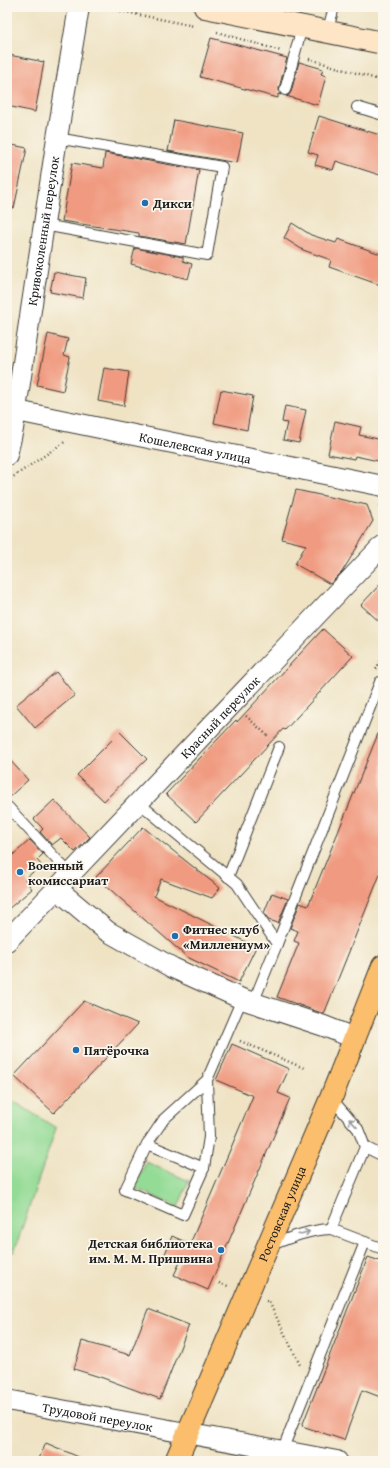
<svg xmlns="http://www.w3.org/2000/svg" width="390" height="1468" font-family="'Gentium Book Plus',serif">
<rect width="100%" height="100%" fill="#fbf7ec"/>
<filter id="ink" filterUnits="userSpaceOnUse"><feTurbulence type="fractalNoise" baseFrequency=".025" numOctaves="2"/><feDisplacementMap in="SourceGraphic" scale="8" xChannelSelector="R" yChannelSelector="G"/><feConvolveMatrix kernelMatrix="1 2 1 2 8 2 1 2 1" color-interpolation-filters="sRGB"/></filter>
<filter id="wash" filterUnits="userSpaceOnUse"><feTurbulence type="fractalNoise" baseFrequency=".012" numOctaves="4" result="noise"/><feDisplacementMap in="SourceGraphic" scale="16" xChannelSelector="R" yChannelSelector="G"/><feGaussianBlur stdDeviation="0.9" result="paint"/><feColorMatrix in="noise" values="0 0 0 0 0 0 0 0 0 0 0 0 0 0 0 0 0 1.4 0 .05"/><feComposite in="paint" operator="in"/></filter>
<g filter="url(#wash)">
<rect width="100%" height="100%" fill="#efe3c4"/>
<!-- green -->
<g fill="#94db96" stroke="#587c59">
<path d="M7,1097L56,1128L14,1252L7,1250Z"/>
<path d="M146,1162L189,1181L178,1207L135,1188Z"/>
</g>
<g id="blocks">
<!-- building -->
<g fill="#f09b81">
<path d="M211,38L287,58L279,88V92L281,95L278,94V98L200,77Z"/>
<path d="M9,55L44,62L35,112L7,106V66Z"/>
<path d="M299,62L323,69L321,74L326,76L318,105L286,96L289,95L291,92Z"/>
<path d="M319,116L383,136V176L336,161L333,170L315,165L318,155L308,152Z"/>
<path d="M174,120L243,133L237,163L168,151Z"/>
<path d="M7,144L27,148L14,208L7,207Z"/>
<path d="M105,153L199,170L186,244L139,236V233L62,221L72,163L103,168Z"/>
<path d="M292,223L311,235L336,243L338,239L383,255V286L329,267L331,260L303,250L284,238Z"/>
<path d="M135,248L183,257V261L192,264L188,279L131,264Z"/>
<path d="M54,272L86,278L83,298L50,292Z"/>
<path d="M48,334L68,339L64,355L70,357L63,391L37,385Z"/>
<path d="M104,368L129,372L124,406L98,401Z"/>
<path d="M221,390L253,396L247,430L214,423Z"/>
<path d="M285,406L306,410L299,443L283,440L287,423L282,422Z"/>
<path d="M335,421L361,427L359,435L383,440V462L355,456L354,459L328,454Z"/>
<path d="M296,490L367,505L373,521L342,572L330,584L295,564L306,545L282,539Z"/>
<path d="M383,581V625L361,605Z"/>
<path d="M323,629L353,656L285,730L283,729L196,822L166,794L236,720L237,722Z"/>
<path d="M56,672L75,695L35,728L16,705Z"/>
<path d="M382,724L383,867L324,1014L277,997L299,943L294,941L298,931L290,928L300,903L308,906Z"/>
<path d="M120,732L147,759L104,801L77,775Z"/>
<path d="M7,757L28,780L7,799Z"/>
<path d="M54,800L90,837L75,852L61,838L52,845L40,832L43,829L34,819Z"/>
<path d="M143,827L220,888L212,898L161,879L154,896L256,947L239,982L187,957L96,877Z"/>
<path d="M30,840L43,854L37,860L41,865L25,879L32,889L7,910V860Z"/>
<path d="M272,893L288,899L278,923L269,920L264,913Z"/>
<path d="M84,1001L138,1024L54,1113L14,1076Z"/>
<path d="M232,1044L289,1069L278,1093L290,1098L208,1290L174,1275L181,1260L165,1254L172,1236L190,1244L253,1096L216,1080Z"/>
<path d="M368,1257L383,1262V1398L362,1390L344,1440L302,1426Z"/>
<path d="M148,1309L189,1325L160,1399L103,1378L74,1369L82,1341L130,1355Z"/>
<path d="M46,1443L88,1461H38Z"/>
</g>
</g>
</g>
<g filter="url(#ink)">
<use href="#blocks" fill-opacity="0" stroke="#3c3a35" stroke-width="1"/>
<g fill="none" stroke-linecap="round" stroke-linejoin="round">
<!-- service casing -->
<g stroke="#3c3a35" stroke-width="12">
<g id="service">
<path d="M327,33L334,7"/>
<path d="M285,90L302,27"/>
<path d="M357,107L383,115"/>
<path d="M44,225L207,255L222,167L57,138"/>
<path d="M139,803L237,884L277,944L253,1003"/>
<path d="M8,807L71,875"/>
<path d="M228,877L279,747"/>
<path d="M277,944L380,682L383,684"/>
<path d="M207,1080L164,1119L147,1144L125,1190L183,1215L204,1168L209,1137L207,1080L242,999"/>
<path d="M147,1144L204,1168"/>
<path d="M365,1147L383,1156"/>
<path d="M331,1229L383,1249"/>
<path d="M269,1246C289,1238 308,1230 331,1229L365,1147L358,1129L331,1098"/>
<path d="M282,1451L365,1242"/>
</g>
</g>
<!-- minor casing -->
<g stroke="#3c3a35" stroke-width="22">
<g id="minor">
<path id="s1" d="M7,409L383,486"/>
<path id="s2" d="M7,455L13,429L57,138L79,7"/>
<path d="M57,889L107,931L173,968L242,999L324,1026L354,1038"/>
<path id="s3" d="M7,941L383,545"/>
<path id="s4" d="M7,1400L337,1461"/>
</g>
</g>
<!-- secondary casing -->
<g stroke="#3c3a35" stroke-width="24">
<path id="secondary" d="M205,7L383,43"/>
</g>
<!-- primary casing -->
<g stroke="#3c3a35" stroke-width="24">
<g id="primary">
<path id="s5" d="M176,1461L331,1098L383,966"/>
</g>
</g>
<!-- path -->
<g stroke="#3c3a35" stroke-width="2.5" stroke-dasharray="1 3" stroke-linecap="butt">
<path d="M101,7L194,26"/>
<path d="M217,32L281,51"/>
<path d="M309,59L383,81"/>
<path d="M7,481L66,441"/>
<path d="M380,505L383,511"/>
<path d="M376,669L383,657"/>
<path d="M246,716L269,737"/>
<path d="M240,1041L306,1069"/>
<path d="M219,1283L228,1286"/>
<path d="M266,1301L269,1302L300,1365"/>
</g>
<!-- service -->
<use href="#service" stroke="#fff" stroke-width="10"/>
<!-- minor -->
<use href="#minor" stroke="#fff" stroke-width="20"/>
<!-- secondary -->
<use href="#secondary" stroke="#fde5c5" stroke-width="22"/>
<!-- primary -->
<use href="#primary" stroke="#fabe6d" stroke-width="22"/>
</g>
<!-- one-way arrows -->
<defs><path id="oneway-shaft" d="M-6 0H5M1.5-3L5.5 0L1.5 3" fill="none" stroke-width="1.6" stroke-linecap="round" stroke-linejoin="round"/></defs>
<g stroke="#999">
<use href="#oneway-shaft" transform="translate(353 1123) rotate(-133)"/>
<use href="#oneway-shaft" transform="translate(304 1233) rotate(-15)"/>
</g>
</g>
<!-- markers -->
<g fill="#1f6fb2" stroke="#fbf7ec" stroke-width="1.5">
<circle cx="145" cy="203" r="4"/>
<circle cx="20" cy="872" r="4"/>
<circle cx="175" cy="936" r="4"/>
<circle cx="76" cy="1050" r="4"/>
<circle cx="221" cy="1250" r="4"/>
</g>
<g text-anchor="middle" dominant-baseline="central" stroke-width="3.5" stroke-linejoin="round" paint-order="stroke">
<!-- poi labels -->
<g font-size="13" font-weight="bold" fill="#1c1c1c" stroke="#fbf7ec" text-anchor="start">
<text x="153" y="203">Дикси</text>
<text x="28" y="865">Военный<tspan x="28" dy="15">комиссариат</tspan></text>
<text x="183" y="929">Фитнес клуб<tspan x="183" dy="15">«Миллениум»</tspan></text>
<text x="84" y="1050">Пятёрочка</text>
<text x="213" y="1243" text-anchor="end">Детская библиотека<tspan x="213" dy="15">им. М. М. Пришвина</tspan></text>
</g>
<!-- street labels -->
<g font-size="13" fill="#1c1c1c" stroke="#fbf7ec">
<text stroke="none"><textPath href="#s2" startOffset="227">Кривоколенный переулок</textPath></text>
<text stroke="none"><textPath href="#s1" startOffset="192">Кошелевская улица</textPath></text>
<text stroke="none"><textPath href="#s3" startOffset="309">Красный переулок</textPath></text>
<text stroke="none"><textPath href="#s5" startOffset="269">Ростовская улица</textPath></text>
<text stroke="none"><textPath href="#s4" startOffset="92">Трудовой переулок</textPath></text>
</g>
</g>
<!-- margin -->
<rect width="390" height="1468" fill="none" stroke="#fbf7ec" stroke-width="24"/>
</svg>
